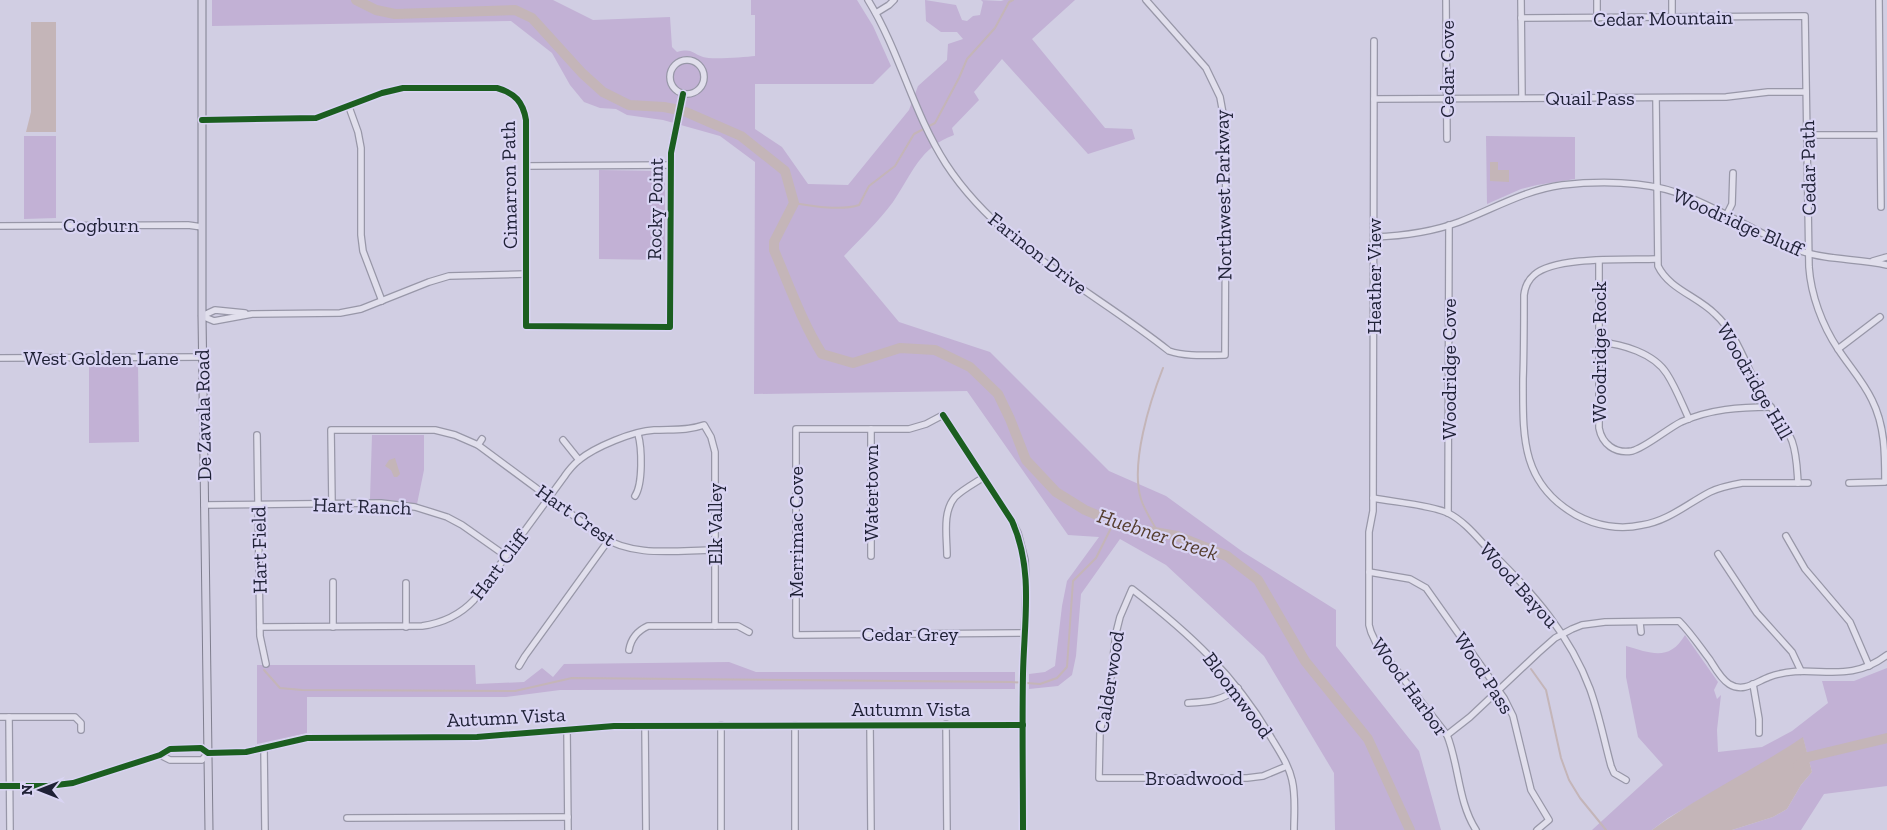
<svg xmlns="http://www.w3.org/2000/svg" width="1887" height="830" font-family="'Zilla Slab',serif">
<rect width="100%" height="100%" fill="#d1cee3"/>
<!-- green -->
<g fill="#c2b1d5">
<path d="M212,0H553L593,20L670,17L672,47L677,52C692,48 691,53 703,57C711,60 745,57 755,56V15H751V0H857L873,26L891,66L873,84H755V129L782,147L808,184L848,185L909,110L918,86L947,60L948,44L963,39L957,32H941L926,21L925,0L956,5L962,20L967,21L973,16L980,15L983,2L981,0L1001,1L1004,0H1075L1032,39L1105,128L1132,129L1135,139L1088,154L1002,59L974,92L979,100L952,128L954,135C920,147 912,174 893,202C879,221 860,239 844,256L899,322L990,352L1109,471L1166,496L1243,552L1336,610V646L1419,751L1441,830H1335L1334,773L1264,656L1166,565L1120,539L1081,594L1076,656L1072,675L1058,686L1029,689V674L1045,672L1055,666L1062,606L1067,581L1099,537L1068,535L967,391L754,394L755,162L720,136L663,120L627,115L616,109L600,108L584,102L570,85L552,53L511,21L212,26Z"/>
<path d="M24,136H56V218L24,219Z"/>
<path d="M1486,136L1575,137V179L1537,185L1521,189L1487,204Z"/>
<path d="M599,170L662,171L665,177V260L599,259Z"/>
<path d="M138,364L139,442L89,443V365Z"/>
<path d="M372,435H424V470L417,504L389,500L370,499Z"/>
<path d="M1685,635L1718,682L1714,690L1717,699L1721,695L1717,730L1718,752L1762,747L1792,731L1828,703L1822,681H1854L1887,668V786L1824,794L1801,830H1732L1773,817L1787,809L1801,785L1812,772L1803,738L1770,759L1668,818L1652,830H1592L1663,765L1638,737L1626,677V646C1651,653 1669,662 1685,635Z"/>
<path d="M729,662L756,672H1015V689L560,690L506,697H307V733L257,744V665H475L476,684L524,682L542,668L553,677L564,664Z"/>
</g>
<!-- water -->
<g fill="#c4b5b8">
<path d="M31,22H56V132H26L31,112Z"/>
<path d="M1490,162H1498V170H1509V182L1490,181Z"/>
<path d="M395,458L400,474L397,477H394L391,470L385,466L389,460Z"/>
<path d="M1803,737L1812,772L1801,785L1787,809L1773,817L1732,830H1652C1700,795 1754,770 1803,737Z"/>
</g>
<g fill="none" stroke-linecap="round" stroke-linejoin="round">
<!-- stream -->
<g stroke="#c4b5b8" stroke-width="2">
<path d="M794,203C812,206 841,211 859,205L869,186L895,166L914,134L935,123L959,78L967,59L995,28L1009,2L1013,0"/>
<path d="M1158,533C1153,522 1144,510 1141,499C1130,464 1150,401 1163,368"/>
<path d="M1531,669L1546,690L1561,758L1569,780L1580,798L1606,830"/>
<path d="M264,670L280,688L302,690L515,691L572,678L1011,682L1040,684L1057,678L1067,667L1073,581L1096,558L1114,522"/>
</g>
<!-- river -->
<g stroke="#c4b5b8" stroke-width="10">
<path d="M356,0L376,10L395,14L515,10L532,18L582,73L603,92L629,105L664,107L674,109"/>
<path d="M686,112L741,136L785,171L794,203L774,242V250C789,285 802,322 822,354L853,363L900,348L935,350L970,367L998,394L1010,419L1026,460L1056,492L1085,510L1125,527L1177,536L1227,556L1258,580L1305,661L1368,739L1410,830"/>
<path d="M1798,766L1808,757L1887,738"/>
</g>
<!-- minor casing -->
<g stroke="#9897a8" stroke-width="8">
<g id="minor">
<path d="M868,0C900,52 913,113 946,164C1000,247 1094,291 1169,351C1187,357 1207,355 1225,355L1226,130L1220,97L1206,68L1146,0"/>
<path d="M1446,0L1447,139"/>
<path d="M1521,0L1522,98"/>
<path d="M1597,0V18"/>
<path d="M1672,0V18"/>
<path d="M1879,0L1881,207"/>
<path d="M876,13L889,5L894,0"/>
<path d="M1521,18L1805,16L1809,267C1811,295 1822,325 1838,349C1849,366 1863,381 1872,400C1885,426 1885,454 1885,482L1849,483"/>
<path d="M1374,41L1373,511L1369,532V625L1371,632L1377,645L1447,735C1459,765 1458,802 1476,830"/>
<circle cx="687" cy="77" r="17"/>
<path d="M1656,98L1658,266C1669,289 1697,296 1715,314C1738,335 1746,367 1761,393C1771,409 1785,423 1792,441C1797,455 1797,469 1798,483"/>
<path d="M1374,99L1726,97L1768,92H1806"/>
<path d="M349,107L358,132L361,148V235L363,251L382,301"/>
<path d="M202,120L316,118L382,93L403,88H497C515,93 523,102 526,120V326L670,327L671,153L683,94"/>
<path d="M1808,135H1880"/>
<path d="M527,166L670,165"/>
<path d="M1726,216L1732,204L1733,173"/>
<path d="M0,226L188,225L202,227"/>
<path d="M1374,237C1402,236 1432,232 1459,222C1493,209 1525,190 1562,185C1598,181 1644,181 1678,193C1721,208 1759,235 1801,251C1829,261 1859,258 1887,265"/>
<path d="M1656,259C1627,260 1555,256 1534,275C1528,280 1525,287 1524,295C1524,323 1524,351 1523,379C1523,435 1520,483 1576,515C1596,526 1620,530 1642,525C1668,521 1687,504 1710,492C1720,487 1731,485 1742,483H1808"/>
<path d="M1599,261V428C1602,444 1615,454 1632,451C1645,448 1667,429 1681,422C1710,409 1740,407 1771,407"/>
<path d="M1873,261L1887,257"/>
<path d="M202,316L214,321L252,314L340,313L361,309L429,282L449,276L526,274"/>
<path d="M202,316L215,310L245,313"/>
<path d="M1599,342C1622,344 1654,353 1667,374C1676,388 1682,404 1689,419"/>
<path d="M1838,349L1880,317"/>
<path d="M0,358L202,357"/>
<path d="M871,429V556"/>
<path d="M257,435L260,636L266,664"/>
<path d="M563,440L579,460"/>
<path d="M478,445L482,439"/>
<path d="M635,496C643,484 642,448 638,434"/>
<path d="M1373,498C1393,502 1432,505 1448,513C1466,522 1479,540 1493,554C1533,593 1570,635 1590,689C1599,714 1604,740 1611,766L1614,773L1626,780"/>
<path d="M332,504L331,430H435L455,435L478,445L601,536C633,558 678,550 715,550"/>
<path d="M204,505L381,503L415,507L447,517L462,525L506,556"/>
<path d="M1448,513L1449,225"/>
<path d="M1786,536L1805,569L1850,622L1869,666"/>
<path d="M1718,554L1757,613L1792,652L1801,671"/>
<path d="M947,555C947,537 942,512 955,497C963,489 975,483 984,477"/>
<path d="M1369,572L1410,579L1426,588L1504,698L1513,716L1531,790L1549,820L1537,830"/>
<path d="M333,582V627"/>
<path d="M406,583V627"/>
<path d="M1640,623L1641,632"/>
<path d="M260,627L422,626C443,623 460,615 474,600L564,477C568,471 573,465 579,460C595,447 633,431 654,430C671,429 687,431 704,425L711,437L715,452V626"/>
<path d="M629,650C631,638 637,631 648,626H738L749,632"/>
<path d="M519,666L525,656L608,541"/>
<path d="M1753,684L1759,719V733"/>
<path d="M1188,703C1208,702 1222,701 1238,688"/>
<path d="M0,717H75L81,723V730"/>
<path d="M9,717L10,830"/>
<path d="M946,724L947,830"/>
<path d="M721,725V830"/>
<path d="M795,725V830"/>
<path d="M870,725L871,830"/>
<path d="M645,726L646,830"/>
<path d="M567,730L568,830"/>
<path d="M1447,735L1470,717L1538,653L1555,638L1572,629L1582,625L1605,622L1679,621C1691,633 1700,647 1710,660C1715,668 1721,679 1729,684C1743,693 1756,682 1769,677C1812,661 1845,687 1887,655"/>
<path d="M264,748L265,830"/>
<path d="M160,755L170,760H202L208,753"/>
<path d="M1287,766L1263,776L1247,778H1099L1100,732L1110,685L1116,633L1120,617L1132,589C1189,633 1236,676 1272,739C1280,752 1289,766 1292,780C1296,796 1294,814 1294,830"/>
<path d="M0,786H48L73,783L160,755L170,749L201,748L208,753L246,752L307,738L477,737L614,726L1023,725"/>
<path d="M347,818L568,817"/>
<path d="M1023,830V677L1026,587L1025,560L1018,533L1012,521L943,415L926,424L909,429H796V635L1024,633"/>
</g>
</g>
<!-- major casing -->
<g stroke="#7f7e8e" stroke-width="9">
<path id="major" d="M202,0V316L209,830"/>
</g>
<!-- minor -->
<use href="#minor" stroke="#e1dfec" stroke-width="5.5"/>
<!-- major -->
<use href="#major" stroke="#d4d1e3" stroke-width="7"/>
<!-- cycleway casing -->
<g stroke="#d9d4f3" stroke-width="9">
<g id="cycleway">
<path d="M202,120L316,118L382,93L403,88H497C515,93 523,102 526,120V326L670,327L671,153L683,94"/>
<path d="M943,415L1012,521C1034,570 1024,622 1023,674C1022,726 1023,778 1023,830"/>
<path d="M0,786H48L73,783L160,755L170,749L201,748L208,753L246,752L307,738L477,737L614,726L1023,725"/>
</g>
</g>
<!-- cycleway -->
<use href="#cycleway" stroke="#1b5e20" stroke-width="6"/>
</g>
<g text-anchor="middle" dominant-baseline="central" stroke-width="4.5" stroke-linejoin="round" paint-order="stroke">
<!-- street labels -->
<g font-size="20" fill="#1f2136" stroke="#d9d4f3">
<text transform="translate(1663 18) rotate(-1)">Cedar Mountain</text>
<text transform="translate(1447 69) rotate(-90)">Cedar Cove</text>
<text x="1590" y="98">Quail Pass</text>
<text transform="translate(1808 168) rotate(-91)">Cedar Path</text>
<text transform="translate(509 185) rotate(-91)">Cimarron Path</text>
<text transform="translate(1223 195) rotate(-91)">Northwest Parkway</text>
<text transform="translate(655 209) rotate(-89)">Rocky Point</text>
<text transform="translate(1738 222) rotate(24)">Woodridge Bluff</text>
<text x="101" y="225">Cogburn</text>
<text transform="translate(1038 253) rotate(38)">Farinon Drive</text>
<text transform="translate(1374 276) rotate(-90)">Heather View</text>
<text transform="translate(1599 352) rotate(-90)">Woodridge Rock</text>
<text x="101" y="358">West Golden Lane</text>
<text transform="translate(1449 369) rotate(-90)">Woodridge Cove</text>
<text transform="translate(1755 381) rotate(60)">Woodridge Hill</text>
<text transform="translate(203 415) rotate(-91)">De Zavala Road</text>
<text transform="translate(871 493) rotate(-90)">Watertown</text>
<text transform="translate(362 506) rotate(2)">Hart Ranch</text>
<text transform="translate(576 515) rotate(35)">Hart Crest</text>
<text transform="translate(715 524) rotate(-90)">Elk Valley</text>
<text transform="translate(796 532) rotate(-90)">Merrimac Cove</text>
<text transform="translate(259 550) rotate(-91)">Hart Field</text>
<text transform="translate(499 565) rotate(-53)">Hart Cliff</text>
<text transform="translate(1519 585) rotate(48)">Wood Bayou</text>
<text x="910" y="634">Cedar Grey</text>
<text transform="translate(1484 673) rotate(57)">Wood Pass</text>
<text transform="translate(1109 682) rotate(-81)">Calderwood</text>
<text transform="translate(1410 687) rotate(54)">Wood Harbor</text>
<text transform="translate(1238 695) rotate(53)">Bloomwood</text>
<text x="911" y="709">Autumn Vista</text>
<text transform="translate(506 717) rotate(-3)">Autumn Vista</text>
<text x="1194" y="778">Broadwood</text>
</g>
<!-- water labels -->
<g font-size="21" font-style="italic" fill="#553e2f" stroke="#d9d4f3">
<text transform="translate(1158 534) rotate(18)">Huebner Creek</text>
</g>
</g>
<!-- north arrow -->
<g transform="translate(40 790) rotate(270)" stroke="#d9d4f3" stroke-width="4" paint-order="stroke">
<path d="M0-4L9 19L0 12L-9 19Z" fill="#1f2136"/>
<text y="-8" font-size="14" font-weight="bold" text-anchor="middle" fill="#1f2136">N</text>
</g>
</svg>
